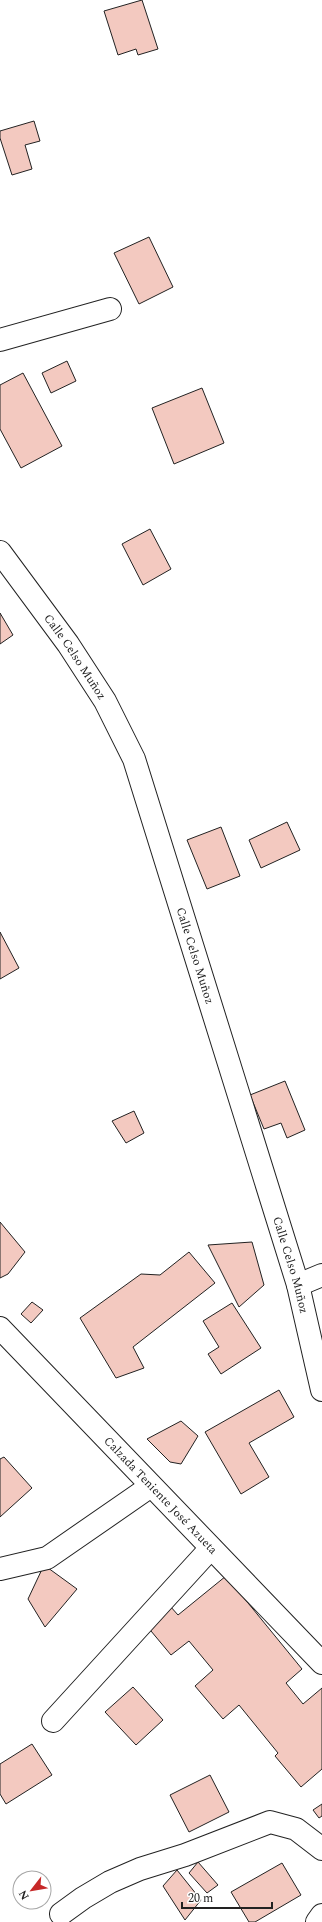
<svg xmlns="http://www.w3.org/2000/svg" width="322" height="1922" font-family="Spectral,serif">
<rect width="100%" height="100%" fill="#fff"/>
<!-- building -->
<g fill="#f3c9c0" stroke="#222">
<path d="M142,0L158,49L138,55L136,49L118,55L104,11Z"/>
<path d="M34,121L40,141L25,145L32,169L12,175L0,138V131Z"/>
<path d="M149,237L173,287L139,304L114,253Z"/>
<path d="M67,361L76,381L51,393L42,373Z"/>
<path d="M23,373L62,446L21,468L0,429V385Z"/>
<path d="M202,388L224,443L174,464L152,408Z"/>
<path d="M150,529L171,569L143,585L122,544Z"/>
<path d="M0,613L13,635L0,644Z"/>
<path d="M287,822L300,850L261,868L249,840Z"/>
<path d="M221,827L240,876L207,889L187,840Z"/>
<path d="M0,932L19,968L0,979Z"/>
<path d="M285,1081L305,1130L287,1138L281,1123L264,1129L250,1095Z"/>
<path d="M134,1111L144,1133L126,1143L112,1121Z"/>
<path d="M0,1222L25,1252L8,1274L0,1278Z"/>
<path d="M252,1242L264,1285L239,1307L208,1245Z"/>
<path d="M189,1252L215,1283L133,1347L144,1368L116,1378L80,1318L141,1274L160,1275Z"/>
<path d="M32,1302L43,1310L31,1323L21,1314Z"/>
<path d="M232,1303L261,1348L221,1374L208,1354L219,1347L203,1321Z"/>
<path d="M279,1390L294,1417L249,1443L269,1477L241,1494L205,1432Z"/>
<path d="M181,1421L198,1436L181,1464L170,1462L147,1439Z"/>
<path d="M4,1457L32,1488L0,1517V1459Z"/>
<path d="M44,1565L77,1589L45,1627L28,1599Z"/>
<path d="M226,1576L302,1669L286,1683L303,1704L322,1688V1769L301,1787L275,1756L278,1753L239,1705L223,1719L195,1686L213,1670L189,1641L171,1655L146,1625L170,1606L178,1615Z"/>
<path d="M133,1687L163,1720L136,1745L105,1712Z"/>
<path d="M32,1744L52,1775L6,1804L0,1794V1764Z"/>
<path d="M210,1775L229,1812L189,1832L170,1795Z"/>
<path d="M322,1804V1816L319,1818L313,1810Z"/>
<path d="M198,1862L218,1885L207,1893L189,1873Z"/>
<path d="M282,1863L301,1895L255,1922H249L231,1892Z"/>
<path d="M177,1870L201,1900L185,1920L163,1886Z"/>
</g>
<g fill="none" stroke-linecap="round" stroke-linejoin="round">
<!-- street casing -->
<g stroke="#222" stroke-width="24">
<g id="street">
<path d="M0,340L110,309"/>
<path id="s1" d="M0,552L68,644L105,701L134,759L298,1285L322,1390"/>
<path d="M298,1285L322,1275"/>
<path d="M0,1569L47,1558L151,1486"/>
<path d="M53,1721L211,1548"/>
<path d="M61,1914L83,1898L110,1882L140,1869L185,1855L270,1822L296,1829L322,1849"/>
<path d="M317,1922L322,1915"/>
</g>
</g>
<!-- secondary casing -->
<g stroke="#222" stroke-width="24">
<g id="secondary">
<path id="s2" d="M0,1328L322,1663"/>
</g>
</g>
<!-- street -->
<use href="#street" stroke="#fff" stroke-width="22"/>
<!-- secondary -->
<use href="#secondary" stroke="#fff" stroke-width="22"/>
</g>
<g text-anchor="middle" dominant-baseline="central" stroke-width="3" stroke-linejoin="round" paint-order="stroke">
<!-- street labels -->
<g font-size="12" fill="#222" stroke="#fff">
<text stroke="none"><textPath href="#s1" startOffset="129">Calle Celso Muñoz</textPath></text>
<text stroke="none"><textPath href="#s1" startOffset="453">Calle Celso Muñoz</textPath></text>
<text stroke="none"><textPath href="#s1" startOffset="777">Calle Celso Muñoz</textPath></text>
<text stroke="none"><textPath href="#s2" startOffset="232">Calzada Teniente José Azueta</textPath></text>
</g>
</g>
<!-- north arrow -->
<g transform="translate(32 1890) rotate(239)"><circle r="19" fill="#ffffff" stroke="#a7a7a7"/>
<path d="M0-3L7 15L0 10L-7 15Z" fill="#c62828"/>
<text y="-6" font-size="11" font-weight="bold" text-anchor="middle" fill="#222222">N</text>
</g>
<!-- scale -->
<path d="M182 1902v6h90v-6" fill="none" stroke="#222222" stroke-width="2"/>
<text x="188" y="1902" font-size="12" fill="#222222" stroke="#ffffff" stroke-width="3" paint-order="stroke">20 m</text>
</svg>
